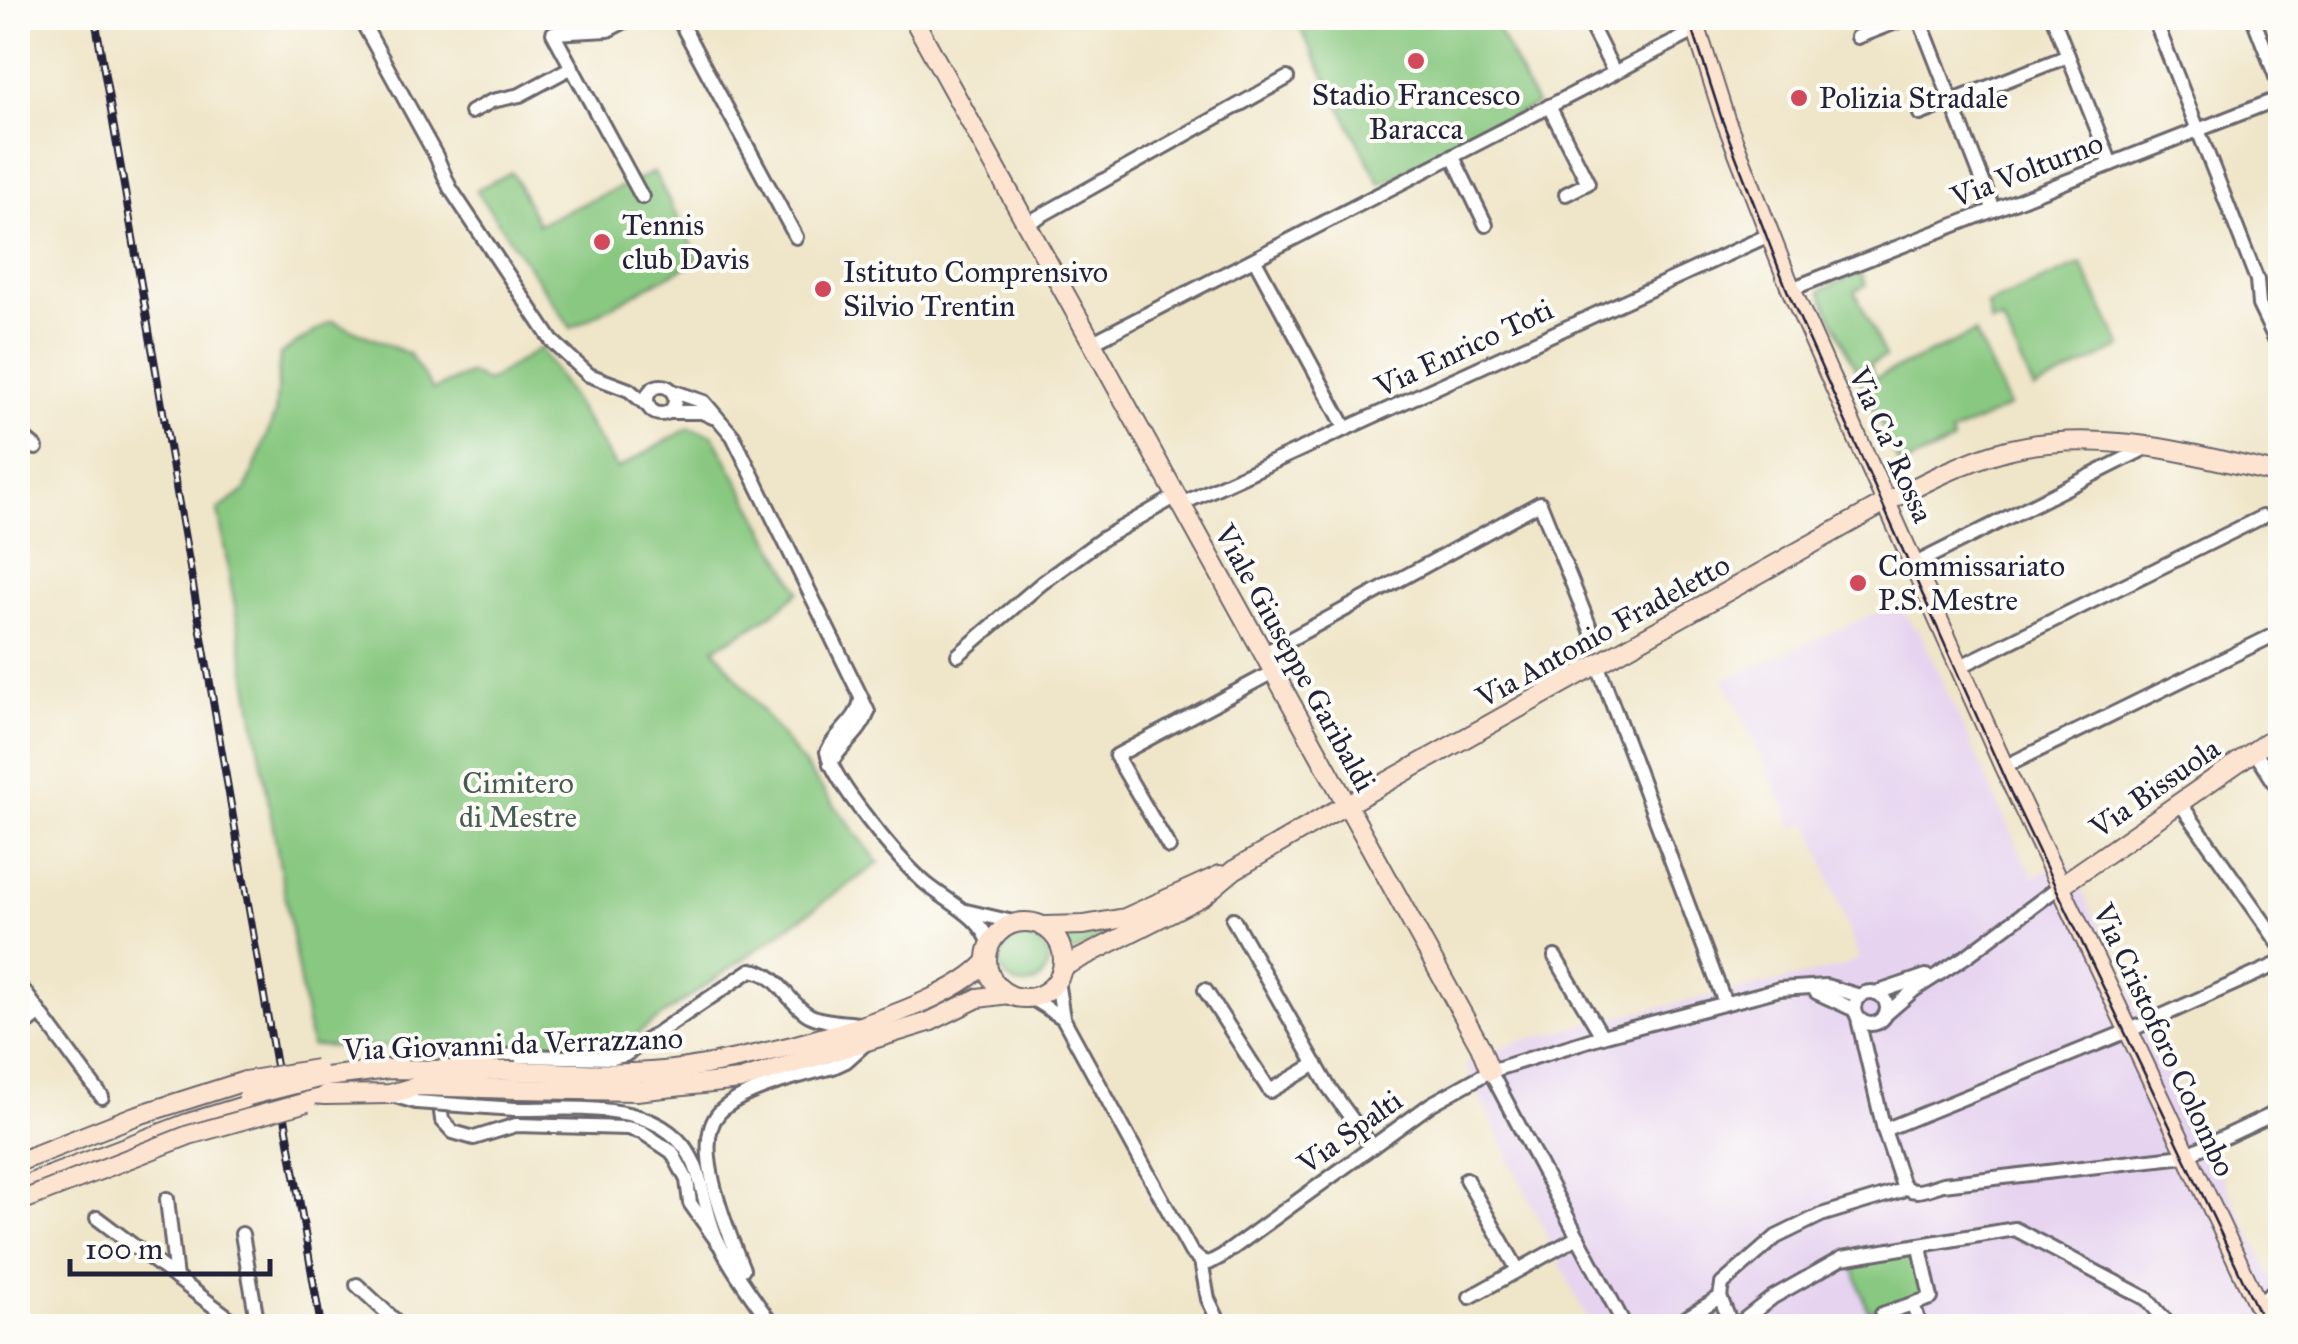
<svg xmlns="http://www.w3.org/2000/svg" width="2298" height="1344" font-family="'IM FELL Great Primer',serif">
<rect width="100%" height="100%" fill="#fdfcf7"/>
<filter id="ink" filterUnits="userSpaceOnUse"><feTurbulence type="fractalNoise" baseFrequency=".01" numOctaves="2"/><feDisplacementMap in="SourceGraphic" scale="20" xChannelSelector="R" yChannelSelector="G"/><feConvolveMatrix kernelMatrix="1 2 1 2 8 2 1 2 1" color-interpolation-filters="sRGB"/></filter>
<filter id="wash" filterUnits="userSpaceOnUse"><feTurbulence type="fractalNoise" baseFrequency=".0048" numOctaves="4" result="noise"/><feDisplacementMap in="SourceGraphic" scale="40" xChannelSelector="R" yChannelSelector="G"/><feGaussianBlur stdDeviation="2.25" result="paint"/><feColorMatrix in="noise" values="0 0 0 0 0 0 0 0 0 0 0 0 0 0 0 0 0 1.4 0 .05"/><feComposite in="paint" operator="in"/></filter>
<g filter="url(#wash)">
<rect width="100%" height="100%" fill="#efe5c8"/>
<!-- built -->
<path fill="#e6d3f0" d="M1899,603L1914,629L1918,628L2021,854L2032,871V878L2068,862L2280,1294V1326H1590L1465,1065L1517,1042L1645,1010L1839,968L1859,959L1810,823L1794,828L1725,679Z"/>
<!-- green -->
<g fill="#88c880" stroke="#55755e" stroke-width="2.5">
<path d="M1295,18H1492L1536,105L1380,184Z"/>
<path d="M512,172L538,224L654,172L700,259L571,328L476,190Z"/>
<path d="M2081,264L2122,347L2034,390L2002,320L1991,324L1987,305Z"/>
<path d="M1860,272L1866,285L1855,291L1885,357L1869,364L1875,378L1975,333L2009,407L1950,434L1953,442L1900,466L1820,291Z"/>
<path d="M332,321L409,354L433,390L470,373L487,382L540,348L617,469L689,428L713,435L799,591C775,615 743,633 714,648L879,863L614,1050L311,1046L218,510L246,490L275,414L280,354Z"/>
<path d="M1122,926L1069,955V945L1062,934Z"/>
<circle cx="1024" cy="961" r="24"/>
<path d="M1915,1250L1926,1294L1868,1311L1851,1260Z"/>
</g>
</g>
<g filter="url(#ink)">
<g fill="none" stroke-linecap="round" stroke-linejoin="round">
<!-- street casing -->
<g stroke="#6a666c" stroke-width="18">
<g id="street">
<path d="M360,18L436,156L450,188L552,341L589,375L629,390L647,405"/>
<path d="M631,18L608,30L553,33L642,197"/>
<path d="M678,18L796,237"/>
<path d="M1587,18L1614,72"/>
<path d="M1919,18L1994,210"/>
<path d="M2053,18L2111,164"/>
<path d="M2154,18L2257,280L2259,305L2280,349"/>
<path d="M2253,18L2280,87"/>
<path d="M1857,37L1906,18"/>
<path d="M1549,106L1588,183L1566,194"/>
<path d="M471,112L492,101L520,95L572,67"/>
<path d="M1920,114L2068,56"/>
<path d="M1453,157L1486,225"/>
<path d="M1026,224L1287,78"/>
<path d="M1255,260L1346,429"/>
<path d="M1791,289L2280,98"/>
<path d="M1091,343L1697,30"/>
<circle cx="661" cy="400" r="14"/>
<path d="M672,391L704,402L733,436L861,697L868,712C861,733 841,745 830,764"/>
<path d="M670,412H702L713,417"/>
<path d="M18,433L36,448"/>
<path d="M1179,505L1769,235"/>
<path d="M1913,565L2148,447"/>
<path d="M1263,654L1540,503L1595,640"/>
<path d="M958,655L1042,583L1102,539L1175,497"/>
<path d="M1598,666L1725,1003"/>
<path d="M1959,667L2262,517"/>
<path d="M861,699C858,722 836,731 827,752C834,783 899,860 924,882C947,902 981,915 990,945"/>
<path d="M2255,752L2280,791"/>
<path d="M2004,767L2280,632"/>
<path d="M2180,803L2280,945"/>
<path d="M1169,847L1116,756L1273,672"/>
<path d="M966,911L1017,923"/>
<path d="M1233,919L1328,1086L1372,1147"/>
<path d="M1555,957L1602,1036"/>
<path d="M1057,981L1063,1018L1191,1252L1201,1261"/>
<path d="M18,983L102,1097"/>
<path d="M1205,990L1270,1091L1316,1064"/>
<circle cx="1871" cy="1008" r="16"/>
<path d="M1816,992L1855,1010"/>
<path d="M1876,993L1926,976"/>
<path d="M1031,998L1063,1018"/>
<path d="M1885,1015L1914,990L1968,955L2060,886"/>
<path d="M1858,1019L1884,1130L1902,1183C1912,1198 1928,1188 1943,1184L2184,1156L2280,1111"/>
<path d="M18,1031L39,1014"/>
<path d="M1490,1071L1625,1326"/>
<path d="M515,1109C575,1110 664,1097 694,1163C705,1189 706,1218 719,1243C733,1272 755,1300 773,1326"/>
<path d="M1884,1130L2128,1031L2280,963"/>
<path d="M1466,1179L1518,1270"/>
<path d="M167,1199L176,1278"/>
<path d="M97,1218L240,1326"/>
<path d="M242,1234L258,1326"/>
<path d="M719,1244L690,1203L687,1180L672,1152L642,1132L627,1128L516,1125L474,1138L453,1132L442,1120C438,1094 437,1062 468,1055L613,1058L625,1055L751,970C781,974 785,1001 809,1015C823,1022 842,1022 858,1024"/>
<path d="M1201,1261L1209,1263L1222,1256L1431,1104L1490,1071L1602,1036L1780,989L1826,986L1860,996"/>
<path d="M1201,1261L1208,1299L1221,1326"/>
<path d="M743,1269C729,1234 690,1145 719,1113C739,1090 803,1075 833,1067L846,1061L865,1044"/>
<path d="M357,1285L401,1326"/>
<path d="M1470,1297L1578,1237"/>
<path d="M1720,1297L1722,1284L1776,1237L1821,1215L1900,1191"/>
<path d="M1720,1297L1732,1326"/>
<path d="M1913,1304L1920,1326"/>
<path d="M2258,1306L2280,1284"/>
<path d="M1673,1326L1720,1297"/>
<path d="M1736,1326L1773,1297L1842,1258L2015,1229L2147,1299L2170,1326"/>
<path d="M1886,1326L1882,1314L1931,1298L1921,1252L1922,1245"/>
</g>
</g>
<!-- secondary casing -->
<g stroke="#6a666c" stroke-width="22">
<g id="secondary">
<path d="M913,18L1480,1046L1490,1071"/>
<path d="M1693,18L1725,119L1791,289L2004,767L2268,1326"/>
<path d="M2060,886L2280,733"/>
<circle cx="1025" cy="960" r="38"/>
<path d="M1044,926L1084,925L1125,918L1220,875"/>
<path d="M1063,967L1203,896L1234,870L1326,816L1887,502C1925,482 1965,461 2007,450C2100,427 2190,454 2280,474"/>
<path d="M516,1071C565,1072 614,1076 663,1071C736,1064 940,1016 987,961"/>
<path d="M516,1089L636,1091L740,1080L929,1022L978,998L1008,994"/>
<path d="M299,1093L325,1095"/>
<path d="M18,1162L135,1116L245,1081"/>
<path d="M18,1188L188,1123L250,1104"/>
</g>
</g>
<!-- street -->
<use href="#street" stroke="#fff" stroke-width="12"/>
<!-- secondary -->
<use href="#secondary" stroke="#fde4d1" stroke-width="18"/>
<!-- tram -->
<path stroke="#22223b" stroke-width="2.5" d="M1689,18L1722,120L1787,290L2014,800L2265,1326"/>
<!-- rail casing -->
<g stroke="#22223b" stroke-width="8">
<path id="rail" d="M95,18L321,1326"/>
</g>
<!-- rail -->
<use href="#rail" stroke="#fdfcf7" stroke-width="4" stroke-dasharray="11" stroke-linecap="butt"/>
<!-- street-bridge casing -->
<g stroke="#6a666c" stroke-width="18" stroke-linecap="butt">
<path id="street-bridge" d="M392,1095L416,1102L515,1109"/>
</g>
<!-- secondary-bridge casing -->
<g stroke="#6a666c" stroke-width="22" stroke-linecap="butt">
<g id="secondary-bridge">
<path d="M245,1081L317,1069"/>
<path d="M325,1095L390,1094L418,1086L516,1089"/>
<path d="M248,1096L318,1078L388,1069L516,1071"/>
<path d="M18,1202L189,1135L307,1102"/>
</g>
</g>
<!-- street-bridge -->
<use href="#street-bridge" stroke="#fff" stroke-width="12"/>
<!-- secondary-bridge -->
<use href="#secondary-bridge" stroke="#fde4d1" stroke-width="18"/>
</g>
</g>
<!-- markers -->
<g fill="#d1495b" stroke="#fdfcf7" stroke-width="4">
<circle cx="1416" cy="61" r="10"/>
<circle cx="1799" cy="98" r="10"/>
<circle cx="602" cy="242" r="10"/>
<circle cx="823" cy="289" r="10"/>
<circle cx="1858" cy="583" r="10"/>
</g>
<g text-anchor="middle" dominant-baseline="central" stroke-width="8" stroke-linejoin="round" paint-order="stroke">
<!-- poi labels -->
<g font-size="30" fill="#22223b" stroke="#fdfcf7" text-anchor="start">
<text x="1416" y="95" text-anchor="middle">Stadio Francesco<tspan x="1416" dy="34">Baracca</tspan></text>
<text x="1819" y="98">Polizia Stradale</text>
<text x="622" y="225">Tennis<tspan x="622" dy="34">club Davis</tspan></text>
<text x="843" y="272">Istituto Comprensivo<tspan x="843" dy="34">Silvio Trentin</tspan></text>
<text x="1878" y="566">Commissariato<tspan x="1878" dy="34">P.S. Mestre</tspan></text>
</g>
<!-- street labels -->
<g font-size="30" fill="#22223b" stroke="#fdfcf7">
<text transform="translate(2027 170) rotate(-21)">Via Volturno</text>
<text transform="translate(1464 348) rotate(-25)">Via Enrico Toti</text>
<text transform="translate(1891 445) rotate(66)">Via Ca' Rossa</text>
<text transform="translate(1603 631) rotate(-29)">Via Antonio Fradeletto</text>
<text transform="translate(1295 658) rotate(61)">Viale Giuseppe Garibaldi</text>
<text transform="translate(2155 788) rotate(-35)">Via Bissuola</text>
<text transform="translate(2164 1040) rotate(65)">Via Cristoforo Colombo</text>
<text transform="translate(513 1044) rotate(-2)">Via Giovanni da Verrazzano</text>
<text transform="translate(1350 1132) rotate(-36)">Via Spalti</text>
</g>
<!-- park labels -->
<g font-size="30" fill="#465c53" stroke="#fdfcf7">
<text x="518" y="783">Cimitero<tspan x="518" dy="34">di Mestre</tspan></text>
</g>
</g>
<!-- margin -->
<rect width="2298" height="1344" fill="none" stroke="#fdfcf7" stroke-width="60"/>
<!-- scale -->
<path d="M70 1259v15h200v-15" fill="none" stroke="#22223b" stroke-width="5"/>
<text x="85" y="1259" font-size="30" fill="#22223b" stroke="#fdfcf7" stroke-width="8" paint-order="stroke">100 m</text>
</svg>
